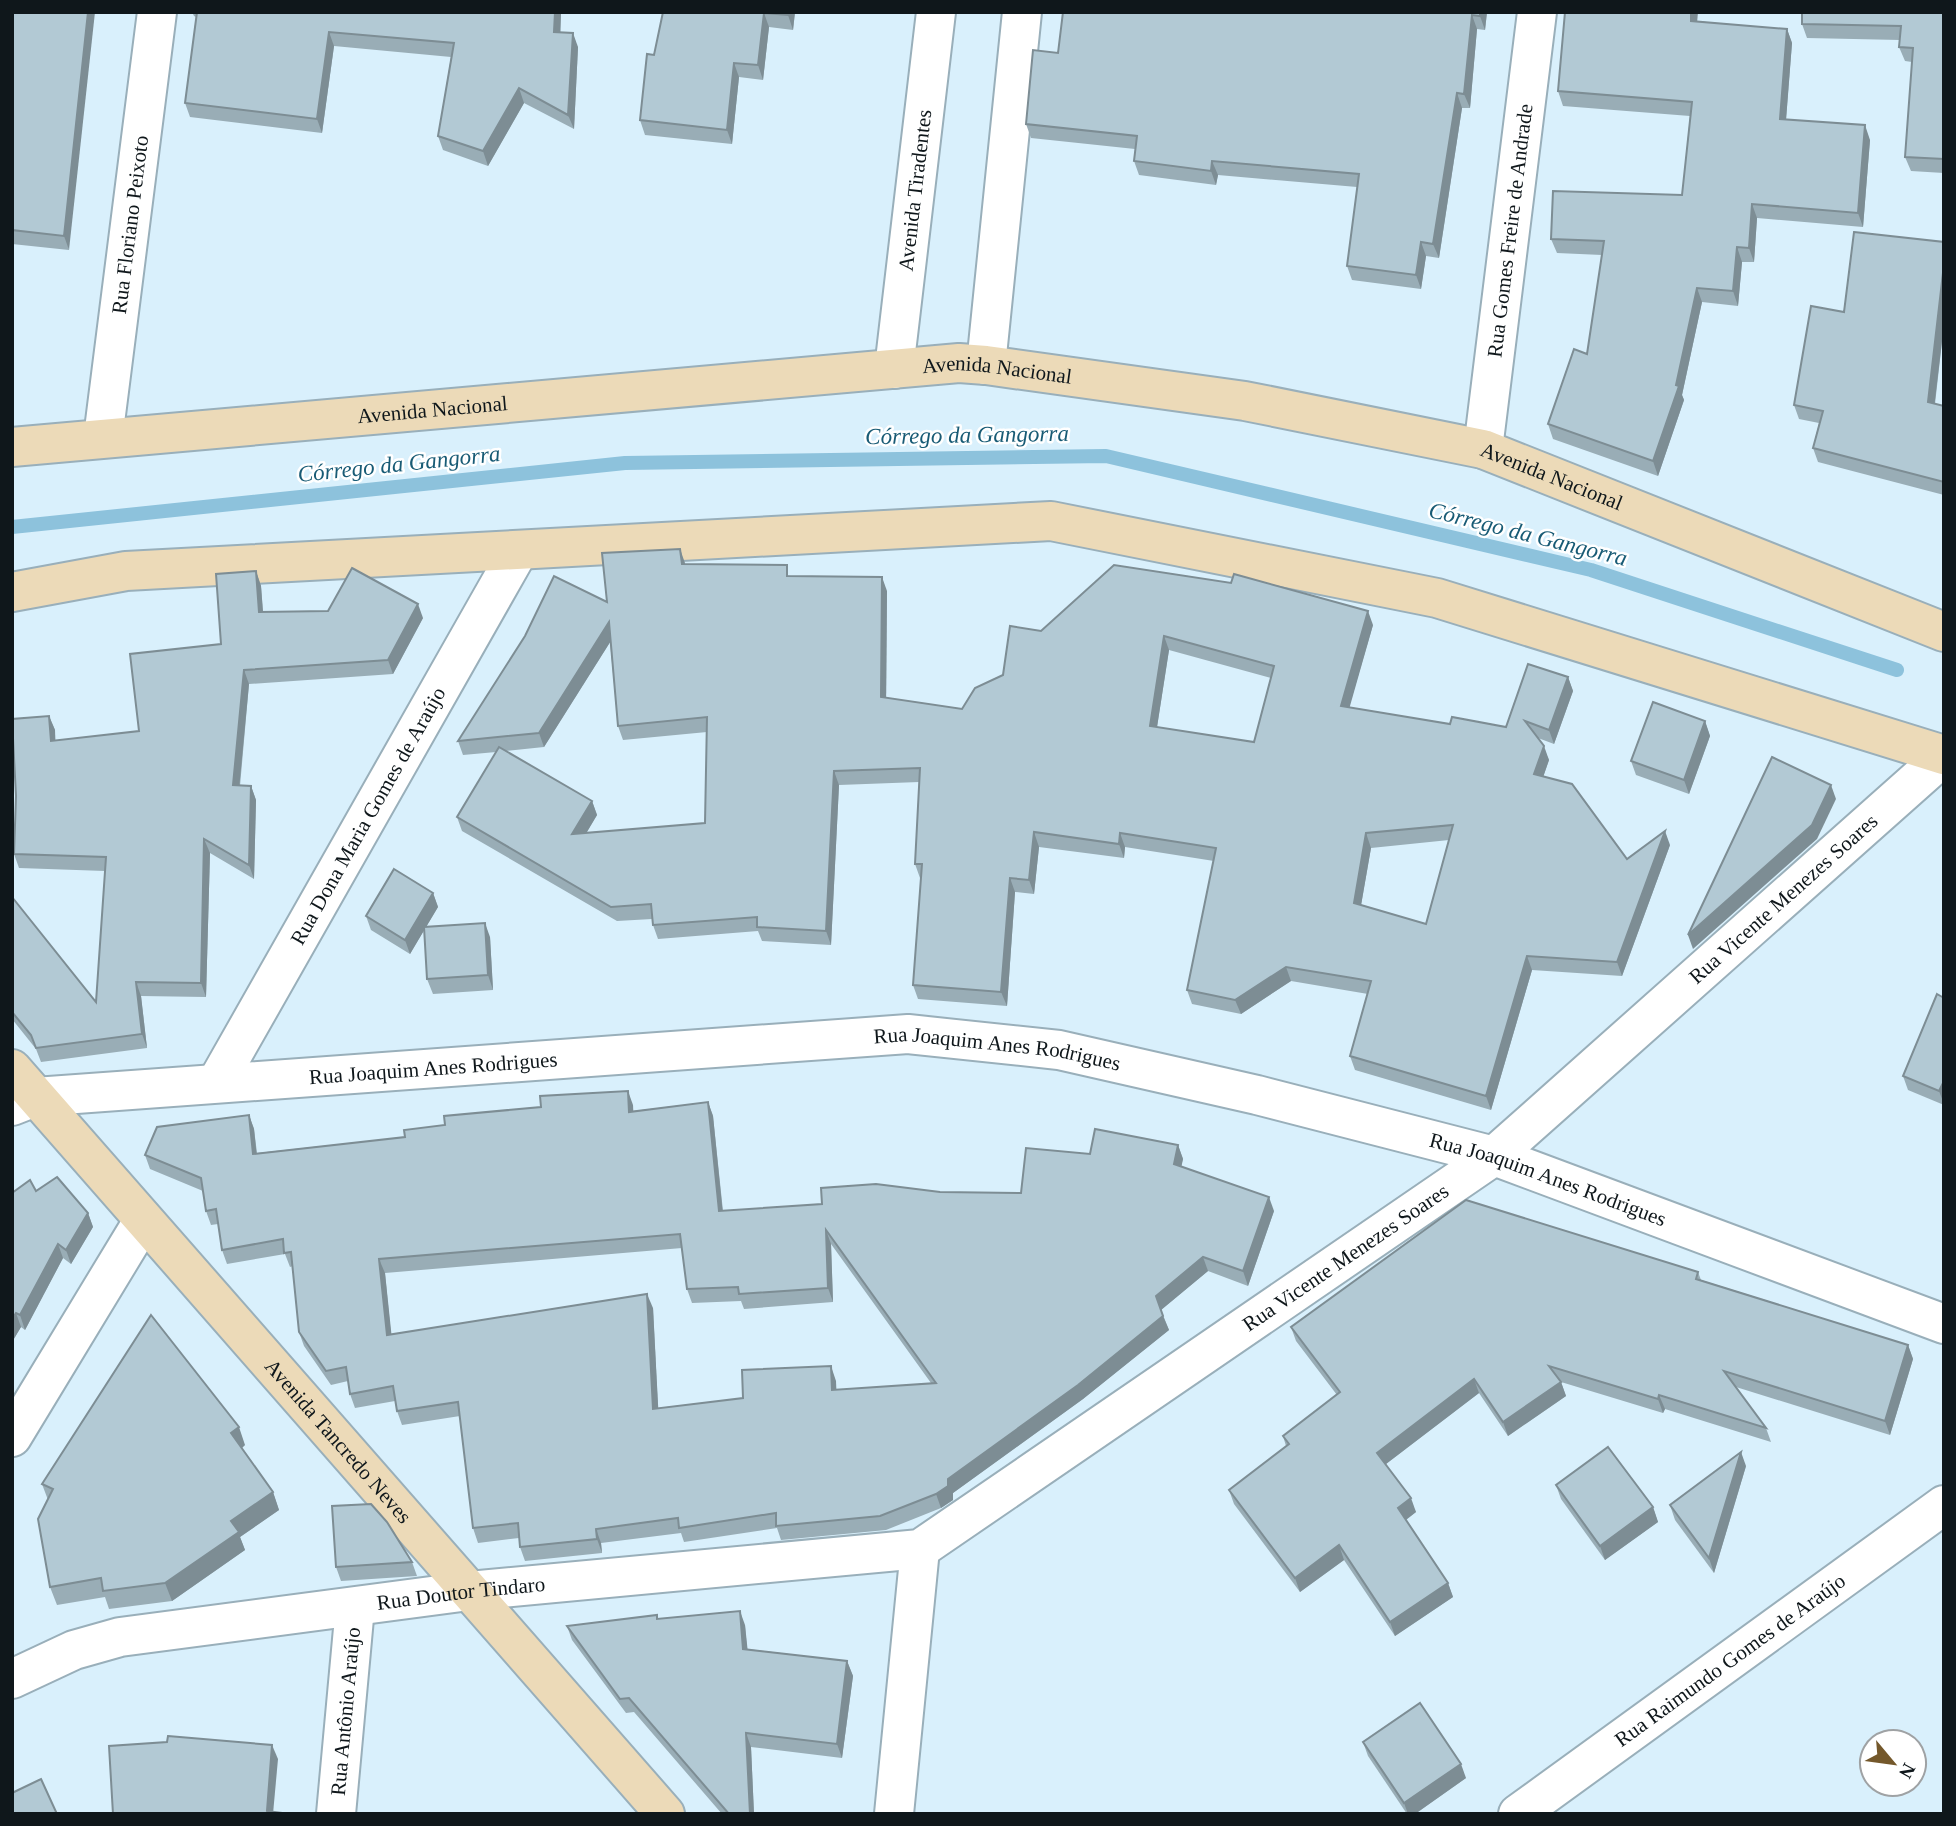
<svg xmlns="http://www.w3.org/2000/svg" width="1956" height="1826" font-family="'Times New Roman',serif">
<rect width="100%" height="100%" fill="#d9f0fc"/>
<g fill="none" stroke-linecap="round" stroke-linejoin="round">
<!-- stream -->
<path stroke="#8dc2dc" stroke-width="14" d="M12,527L625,463L1106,456L1591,570L1897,670"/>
<!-- street casing -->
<g stroke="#99afba" stroke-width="42">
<g id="street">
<path d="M986,365L1022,12"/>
<path id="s1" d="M894,369L936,12"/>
<path id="s2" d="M103,438L157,12"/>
<path id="s3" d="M1483,449L1537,12"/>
<path id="s4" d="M217,1082L519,550"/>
<path id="s5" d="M12,1106L35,1097L908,1034L1059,1050L1257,1095L1494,1156L1944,1324"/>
<path d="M12,1437L143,1221"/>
<path id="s6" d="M12,1679L74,1650L120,1637L469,1591L920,1549L1494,1156L1944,756"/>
<path id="s7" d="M336,1814L355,1607"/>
<path d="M894,1814L920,1549"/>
<path id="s8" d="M1518,1814L1944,1505"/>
</g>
</g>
<!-- secondary casing -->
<g stroke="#99afba" stroke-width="42">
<g id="secondary">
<path id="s9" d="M12,447L959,363L986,365L1245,401L1483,449L1944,632"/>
<path d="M12,592L126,571L1051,521L1437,598L1944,755"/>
<path id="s10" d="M12,1069L665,1814"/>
</g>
</g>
<!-- street -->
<use href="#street" stroke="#fff" stroke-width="38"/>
<!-- secondary -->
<use href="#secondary" stroke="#ecdab8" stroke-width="38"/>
</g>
<!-- wall -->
<g fill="#99adb6" fill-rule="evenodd">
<path d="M12,12L69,250L12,244Z"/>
<path d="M192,12H561L560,33L578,47L574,129L524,103L488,166L443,150L438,136L451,57L334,46L322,133L190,117L185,103L196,17L194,16Z"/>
<path d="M663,12H795L793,30L769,27L763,80L739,77L732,144L645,135L640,120Z"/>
<path d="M1063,12H1487L1485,30L1477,29L1470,108H1462L1439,258L1426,256L1421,289L1352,280L1347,266L1357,187L1218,175L1216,185L1139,175L1134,161L1135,149L1031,138L1026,124L1058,53Z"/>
<path d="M1944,12V173L1911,171L1905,157L1912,62L1905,61L1899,47L1900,40L1807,38L1802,24Z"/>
<path d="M1605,13L1787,29L1792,43L1786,119L1870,140L1863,227L1757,218L1754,262H1742L1738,306L1702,302L1682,395L1684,400L1658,476L1553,439L1548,424L1587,354L1602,255L1557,253L1551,239L1682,195L1690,116L1563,106L1558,91Z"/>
<path d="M1844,312L1944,324L1935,404L1944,406V495L1818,462L1813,448L1819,423L1799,419L1794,405Z"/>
<path d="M685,564L791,576L887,591L886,698L962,709L1003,675L1041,631L1373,625L1349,707L1450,724L1506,727L1568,677L1573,691L1554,744L1538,738L1549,760L1543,777L1627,859L1670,845L1622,976L1532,970L1491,1110L1355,1070L1350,1056L1368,994L1291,981L1241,1014L1192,1004L1187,990L1214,861L1125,847L1124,858L1039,847L1034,894L1015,892L1007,1006L918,999L913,985L921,878H920L915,864L919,782L839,785L831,945L762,941L758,931L658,939L653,925L652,919L617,921L462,831L457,817L496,752L463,755L458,741L607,602ZM610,642L618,726L623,740L707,732L705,823L586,833L597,815L592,801L506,751L544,747ZM1169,650L1271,678L1254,742L1157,727ZM1449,840L1426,924L1361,905L1371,848Z"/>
<path d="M256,571L261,586L263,612L423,618L393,674L249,684L240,786H251L256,800L254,879L210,853L206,997L141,996L147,1048L41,1062L36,1049L12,1019V897L96,1002L105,871L19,868L14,854L16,796L49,716L55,730V741L139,731L221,644Z"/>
<path d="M1705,721L1710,736L1689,794L1636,775L1631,761Z"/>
<path d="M433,893L438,907L426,927L490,937L493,990L433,994L427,979L424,930L410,954L371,930L366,916Z"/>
<path d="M1944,998V1105L1908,1090L1903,1076Z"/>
<path d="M708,1102L713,1116L723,1211L822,1204L940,1192L1021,1193L1090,1154L1178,1145L1183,1159L1181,1166L1274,1211L1248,1286L1208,1271L1161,1310L1169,1330L1083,1399L953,1493V1500L941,1508L886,1530L781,1540L777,1528L684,1542L681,1533L601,1543L602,1553L525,1561L520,1547L519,1538L478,1543L473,1528L460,1416L402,1425L397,1411L395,1401L355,1408L350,1394L348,1381L331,1385L304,1346L299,1332L293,1266L290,1267L285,1254L227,1264L222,1250L218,1224L211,1225L206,1211L203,1191L150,1169L145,1155L249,1115L254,1129L257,1153L405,1137L633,1105V1111ZM831,1244L931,1383L836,1390V1381L743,1398L658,1408L653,1308L391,1335L385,1273L682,1248L687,1289L692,1303L741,1301L744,1309L833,1302Z"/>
<path d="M36,1191L88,1213L93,1227L71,1264L63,1258L25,1330L21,1327L12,1342V1193Z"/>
<path d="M1698,1272L1701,1280L1908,1345L1913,1359L1890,1435L1736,1387L1766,1428L1771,1442L1665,1409L1663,1413L1561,1382L1566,1396L1508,1436L1479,1393L1386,1464L1416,1512L1406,1520L1448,1583L1453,1597L1395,1636L1344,1560L1300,1592L1234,1504L1229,1490L1286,1446L1283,1436L1337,1395L1296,1341L1291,1327Z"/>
<path d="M245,1445L242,1448L273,1492L279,1510L240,1537L245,1550L172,1601L109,1609L105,1597L57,1605L50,1587L48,1500L42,1484Z"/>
<path d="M1746,1466L1714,1573L1675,1520L1670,1505Z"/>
<path d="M1556,1485L1653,1507L1658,1522L1605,1560L1561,1499Z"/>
<path d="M412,1562L417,1576L341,1581L336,1567Z"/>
<path d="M657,1615L658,1619L745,1625L747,1649L847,1661L853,1676L842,1758L751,1747L754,1814H722L634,1712L626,1713L572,1640L567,1626Z"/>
<path d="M1363,1742L1466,1778L1415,1814H1407L1368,1756Z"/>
</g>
<!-- shaded-wall -->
<g fill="#7d8d94">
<path d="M88,12H95L69,250L64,236Z"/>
<path d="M555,12H561L560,46L554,32Z"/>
<path d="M788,12H795L793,30L788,15Z"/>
<path d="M1480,12H1487L1485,30L1480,16Z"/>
<path d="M1691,12H1698L1696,35L1691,21Z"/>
<path d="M764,13L769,27L763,80L758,65Z"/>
<path d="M1472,15L1477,29L1470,108L1464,94Z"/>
<path d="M1787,29L1792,43L1785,133L1780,119Z"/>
<path d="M329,32L334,46L322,133L317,119Z"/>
<path d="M573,33L578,47L574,129L568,115Z"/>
<path d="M734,63L739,77L732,144L727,130Z"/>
<path d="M519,88L524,103L488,166L483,151Z"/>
<path d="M1457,93L1462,108L1439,258L1433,244Z"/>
<path d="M1865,125L1870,140L1863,227L1858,213Z"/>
<path d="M1212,161L1218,175L1216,185L1211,171Z"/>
<path d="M1752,204L1757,218L1754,262L1749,248Z"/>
<path d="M1421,242L1426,256L1421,289L1416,275Z"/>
<path d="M1737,247L1742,262L1738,306L1733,291Z"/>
<path d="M1944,264V324L1933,417L1928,402Z"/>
<path d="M1697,288L1702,302L1682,395L1684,400L1658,476L1653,461L1676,385Z"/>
<path d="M680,549L685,563L687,578L682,564Z"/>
<path d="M256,571L261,586L264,626L259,612Z"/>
<path d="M882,577L887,591L886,712L881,697Z"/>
<path d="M418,604L423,618L393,674L388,660Z"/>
<path d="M1368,611L1373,625L1346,720L1341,706Z"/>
<path d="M609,622L614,636L544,747L539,733Z"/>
<path d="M1164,636L1169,650L1155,740L1150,726Z"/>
<path d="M244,670L249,684L238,800L233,785Z"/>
<path d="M1568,677L1573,691L1554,744L1549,730Z"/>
<path d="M49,716L55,730L56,756L51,741Z"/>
<path d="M1705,721L1710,736L1689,794L1684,780Z"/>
<path d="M1544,746L1549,760L1539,789L1534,774Z"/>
<path d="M834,771L839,785L831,945L826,931Z"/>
<path d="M1831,785L1836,799L1817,839L1693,949L1688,935Z"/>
<path d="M251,786L256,800L254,879L249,865Z"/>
<path d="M592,801L597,815L577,849L572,834Z"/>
<path d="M1665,831L1670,845L1622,976L1617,962Z"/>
<path d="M1034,832L1039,847L1034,894L1029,880Z"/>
<path d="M1120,833L1125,847L1124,858L1119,844Z"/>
<path d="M1366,833L1371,848L1359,917L1354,903Z"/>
<path d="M204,839L210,853L206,997L201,983Z"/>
<path d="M1010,878L1015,892L1007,1006L1001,992Z"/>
<path d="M433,893L438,907L410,954L405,940Z"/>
<path d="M485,923L490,937L493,990L488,975Z"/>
<path d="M1527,956L1532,970L1491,1110L1486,1096Z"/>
<path d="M1286,967L1291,981L1241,1014L1235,1000Z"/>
<path d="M136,982L141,996L147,1048L142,1034Z"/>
<path d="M1944,1081V1104L1939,1091Z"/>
<path d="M628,1091L633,1105L634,1126L629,1112Z"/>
<path d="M708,1102L713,1116L724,1225L719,1211Z"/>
<path d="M249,1115L254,1129L258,1168L253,1154Z"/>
<path d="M1178,1145L1183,1159L1179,1178L1174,1164Z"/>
<path d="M1269,1197L1274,1211L1248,1286L1243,1271Z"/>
<path d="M88,1213L93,1227L71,1264L66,1250Z"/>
<path d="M826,1230L831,1244L833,1302L828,1288Z"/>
<path d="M58,1244L63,1258L25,1330L20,1315Z"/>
<path d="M1203,1257L1208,1271L1161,1310L1156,1296Z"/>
<path d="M379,1259L385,1273L393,1349L387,1335Z"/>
<path d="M647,1294L653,1308L659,1423L653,1409Z"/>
<path d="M16,1313L21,1327L12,1342V1319Z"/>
<path d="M1163,1316L1169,1330L1083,1399L953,1493V1500L941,1508L936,1494L948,1479Z"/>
<path d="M1908,1345L1913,1359L1890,1435L1885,1421Z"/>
<path d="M831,1366L836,1381L837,1404L832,1390Z"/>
<path d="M1474,1379L1479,1393L1382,1467L1377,1453Z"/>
<path d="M1561,1382L1566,1396L1508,1436L1503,1422Z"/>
<path d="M1659,1395L1665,1409L1663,1413L1658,1399Z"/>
<path d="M239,1427L245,1445L238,1451L231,1433Z"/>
<path d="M1741,1452L1746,1466L1714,1573L1709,1558Z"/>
<path d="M273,1492L279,1510L240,1537L245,1550L172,1601L165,1583L231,1521Z"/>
<path d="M1411,1498L1416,1512L1403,1522L1398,1508Z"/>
<path d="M1653,1507L1658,1522L1605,1560L1600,1546Z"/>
<path d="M596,1529L601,1543L602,1553L597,1539Z"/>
<path d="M1339,1545L1344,1560L1300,1592L1295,1578Z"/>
<path d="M1448,1583L1453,1597L1395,1636L1390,1622Z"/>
<path d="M740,1611L745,1625L749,1663L743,1649Z"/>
<path d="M847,1661L853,1676L842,1758L837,1744Z"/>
<path d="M746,1733L751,1747L754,1814H750Z"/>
<path d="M272,1745L278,1759L273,1814L267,1811Z"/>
<path d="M1461,1764L1466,1778L1415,1814H1408L1404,1803Z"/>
</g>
<!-- building -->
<g fill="#b2c9d4" stroke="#7d8d94" stroke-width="2" fill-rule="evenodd">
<path d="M12,12H88L64,236L12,230Z"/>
<path d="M197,12H555L554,32L573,33L568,115L519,88L483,151L438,136L454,43L329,32L317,119L185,103Z"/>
<path d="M663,12H788V15L764,13L758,65L734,63L727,130L640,120L647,54L654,55Z"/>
<path d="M1063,12H1480V16L1472,15L1464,94L1457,93L1433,244L1421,242L1416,275L1347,266L1359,174L1212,161L1211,171L1134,161L1137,136L1026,124L1033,50L1058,53Z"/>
<path d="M1565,12L1605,13V12H1691V21L1787,29L1780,119L1865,125L1858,213L1752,204L1749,248L1737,247L1733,291L1697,288L1676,385L1679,386L1653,461L1548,424L1574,349L1587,354L1604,241L1551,239L1553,191L1682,195L1692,102L1558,91Z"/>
<path d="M1802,12H1944V159L1905,157L1913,48L1899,47L1901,26L1802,24Z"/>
<path d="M1854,232L1944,242V264L1928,402L1944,406V482L1813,448L1823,411L1794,405L1811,306L1844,312Z"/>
<path d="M680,549L682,564L787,565V576L882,577L881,697L962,709L975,688L1003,675L1010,626L1041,631L1114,565L1231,583L1234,574L1368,611L1341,706L1450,724L1452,717L1506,727L1528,664L1568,677L1549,730L1525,721L1544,746L1534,774L1572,784L1627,859L1665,831L1617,962L1527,956L1486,1096L1350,1056L1371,981L1286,967L1235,1000L1187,990L1216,848L1120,833L1119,844L1034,832L1029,880L1010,878L1001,992L913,985L922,864H915L920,768L834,771L826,931L757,927V917L653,925L651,904L611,907L457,817L499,747L592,801L572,834L705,823L707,717L618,726L609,622L539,733L458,741L525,636L554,576L607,602L602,553ZM1164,636L1274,666L1254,742L1150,726ZM1453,825L1426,924L1354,903L1366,833Z"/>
<path d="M352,568L418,604L388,660L244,670L233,785L251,786L249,865L204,839L201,983L136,982L142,1034L36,1048L31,1035L12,1012V897L96,1002L106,857L14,854L16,796L12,719L49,716L51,741L139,731L130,654L221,644L216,574L256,571L259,612L328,611Z"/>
<path d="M1653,702L1705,721L1684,780L1631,761Z"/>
<path d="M1772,757L1831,785L1812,825L1688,935Z"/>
<path d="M394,869L433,893L405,940L366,916Z"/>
<path d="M485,923L488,975L427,979L424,927Z"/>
<path d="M1937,994L1944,998V1081L1939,1091L1903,1076Z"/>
<path d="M628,1091L629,1112L708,1102L719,1211L822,1204L821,1188L876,1184L940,1192L1021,1193L1026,1148L1090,1154L1095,1129L1178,1145L1174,1164L1269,1197L1243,1271L1203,1257L1156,1296L1163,1316L1078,1385L948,1479V1486L936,1494L880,1516L776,1526V1513L679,1528L678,1518L596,1529L597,1539L520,1547L518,1523L473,1528L458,1402L397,1411L393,1386L350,1394L346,1367L326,1371L299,1332L291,1252L284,1253L283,1239L222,1250L216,1209L206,1211L201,1178L145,1155L157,1127L249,1115L253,1154L405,1137L404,1130L445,1125L444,1116L541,1107L540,1096ZM826,1230L936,1383L832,1390L831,1366L742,1370L743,1398L653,1409L647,1294L387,1335L379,1259L680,1234L687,1289L738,1287L739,1294L828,1288Z"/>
<path d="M57,1177L88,1213L66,1250L58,1244L20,1315L16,1313L12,1319V1193L30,1180L36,1191Z"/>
<path d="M1466,1200L1698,1272L1696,1279L1908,1345L1885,1421L1724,1371L1766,1428L1659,1395L1658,1399L1549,1366L1561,1382L1503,1422L1474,1379L1377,1453L1411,1498L1398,1508L1448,1583L1390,1622L1339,1545L1295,1578L1229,1490L1289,1444L1283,1436L1340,1392L1291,1327Z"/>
<path d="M151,1315L239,1427L231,1433L273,1492L231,1521L239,1532L165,1583L103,1591L101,1578L50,1587L38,1519L53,1489L42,1484Z"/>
<path d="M1608,1447L1653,1507L1600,1546L1556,1485Z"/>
<path d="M1741,1452L1709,1558L1670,1505Z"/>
<path d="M371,1504L387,1522L412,1562L336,1567L332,1506Z"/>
<path d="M740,1611L743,1649L847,1661L837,1744L746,1733L750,1814H729L629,1698L620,1699L567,1626L657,1615V1619Z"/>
<path d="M1420,1703L1461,1764L1404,1803L1363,1742Z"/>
<path d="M168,1736L272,1745L267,1811L290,1814H113L109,1746L167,1742Z"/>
<path d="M41,1779L57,1814H12V1793Z"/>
</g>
<g text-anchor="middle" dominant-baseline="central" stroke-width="5" stroke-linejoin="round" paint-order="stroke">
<!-- street labels -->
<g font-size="21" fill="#0f171b" stroke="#fff">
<text stroke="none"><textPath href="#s1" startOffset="180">Avenida Tiradentes</textPath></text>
<text stroke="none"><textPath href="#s2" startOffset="215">Rua Floriano Peixoto</textPath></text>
<text stroke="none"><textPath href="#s3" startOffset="220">Rua Gomes Freire de Andrade</textPath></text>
<text stroke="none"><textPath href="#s9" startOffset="989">Avenida Nacional</textPath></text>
<text stroke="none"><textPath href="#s9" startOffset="422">Avenida Nacional</textPath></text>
<text stroke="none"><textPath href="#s9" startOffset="1556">Avenida Nacional</textPath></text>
<text stroke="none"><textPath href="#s4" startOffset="306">Rua Dona Maria Gomes de Araújo</textPath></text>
<text stroke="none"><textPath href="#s6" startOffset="2004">Rua Vicente Menezes Soares</textPath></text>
<text stroke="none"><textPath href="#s5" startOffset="990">Rua Joaquim Anes Rodrigues</textPath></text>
<text stroke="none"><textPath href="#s5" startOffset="424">Rua Joaquim Anes Rodrigues</textPath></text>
<text stroke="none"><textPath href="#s5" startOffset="1558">Rua Joaquim Anes Rodrigues</textPath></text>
<text stroke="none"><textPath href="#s6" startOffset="1437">Rua Vicente Menezes Soares</textPath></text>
<text stroke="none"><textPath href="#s10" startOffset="495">Avenida Tancredo Neves</textPath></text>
<text stroke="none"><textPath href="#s6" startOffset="460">Rua Doutor Tindaro</textPath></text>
<text stroke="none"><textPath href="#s8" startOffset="262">Rua Raimundo Gomes de Araújo</textPath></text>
<text stroke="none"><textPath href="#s7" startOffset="103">Rua Antônio Araújo</textPath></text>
</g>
<!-- water labels -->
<g font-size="23" font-style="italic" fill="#185b75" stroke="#fff">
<text transform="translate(967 435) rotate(-1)">Córrego da Gangorra</text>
<text transform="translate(399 464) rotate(-6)">Córrego da Gangorra</text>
<text transform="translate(1528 534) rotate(14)">Córrego da Gangorra</text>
</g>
</g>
<!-- border -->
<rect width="1956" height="1826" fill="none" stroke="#0f171b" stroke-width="28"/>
<!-- north arrow -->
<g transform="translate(1893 1763) rotate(119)"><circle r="33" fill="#ffffff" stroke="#9fa2a4" stroke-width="2"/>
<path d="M0-5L12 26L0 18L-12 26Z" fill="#74582b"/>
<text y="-10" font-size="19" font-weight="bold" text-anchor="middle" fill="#0f171b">N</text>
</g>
</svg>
